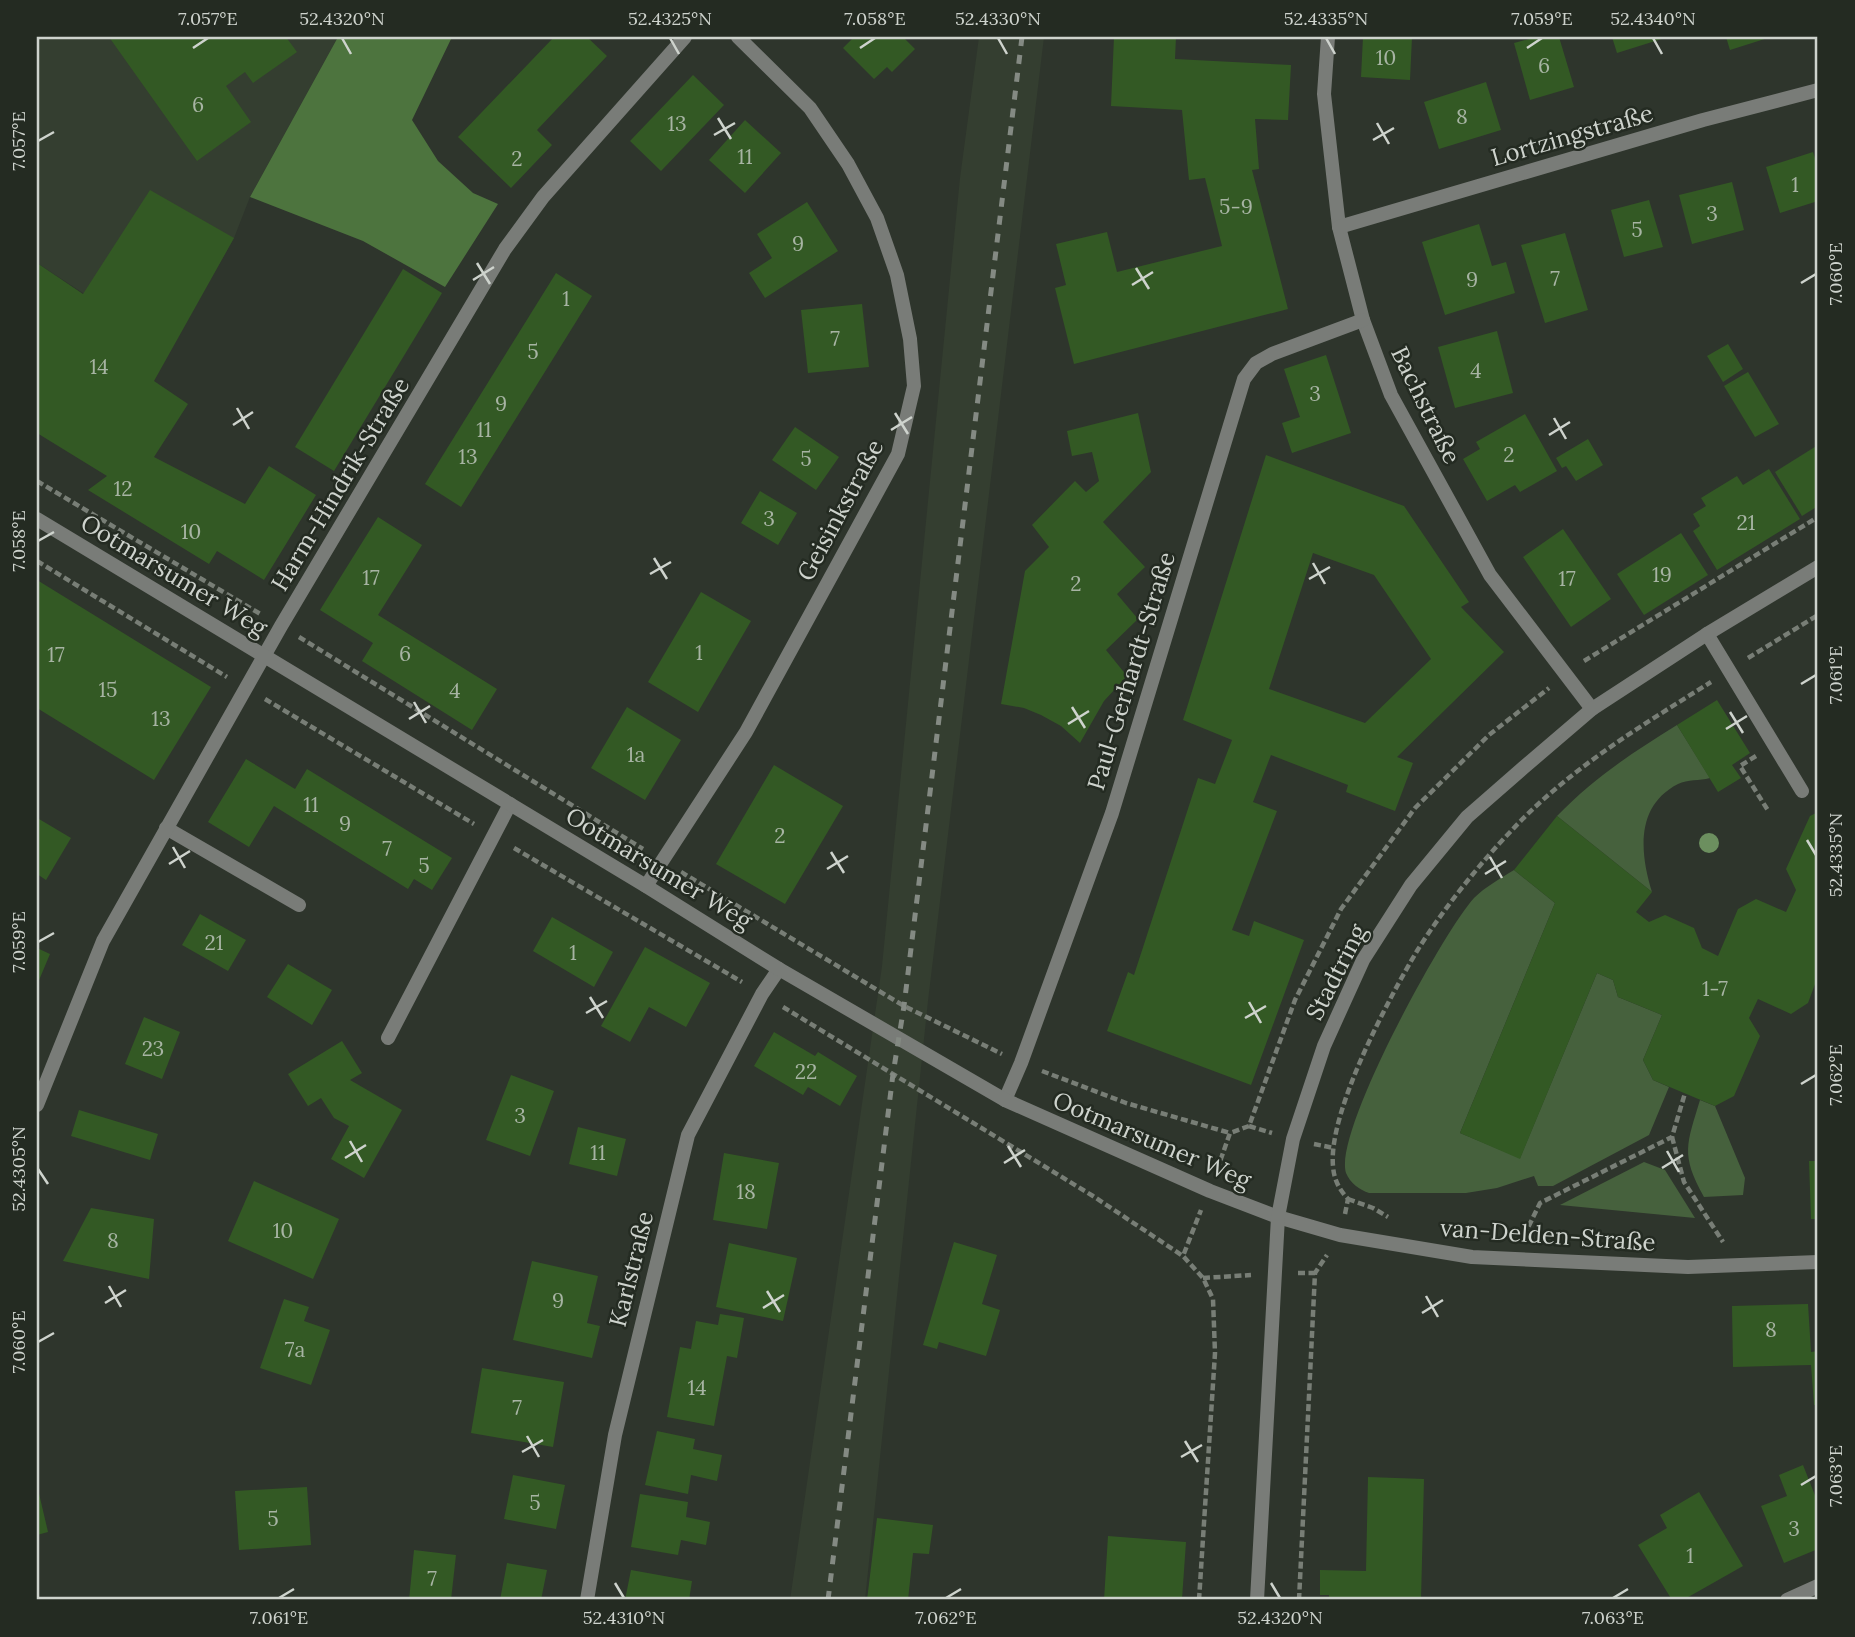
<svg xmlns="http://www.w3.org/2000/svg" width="1855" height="1637" font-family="Lora,serif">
<rect width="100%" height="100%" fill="#2e352c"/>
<!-- built -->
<g fill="#343e30">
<path d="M37,37H338L250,197L234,238L170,350L37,263Z"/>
<path d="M979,37H1044L928,1001L865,1600H790L882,966L960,178Z"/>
</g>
<!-- green -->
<g fill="#46613d">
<path d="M1677,725L1710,778C1699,781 1688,779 1678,784C1635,806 1640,853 1652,892L1557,816C1595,777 1632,753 1677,725Z"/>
<path d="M1514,870L1555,903L1460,1133L1520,1158L1597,973L1613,980L1618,997L1662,1015L1643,1060L1653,1080L1669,1087L1649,1135L1553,1186H1538L1534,1176L1497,1188L1466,1193H1369C1360,1190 1350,1183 1346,1173C1333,1132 1443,932 1474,898C1485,887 1501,878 1514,870Z"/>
<path d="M1700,1100L1715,1106L1745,1178L1743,1195L1704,1197C1680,1154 1687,1144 1700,1100Z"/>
<path d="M1644,1162L1665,1170L1695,1218L1560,1205Z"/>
</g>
<!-- forest -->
<path fill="#4d743e" d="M338,37H452L412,120L438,161L473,193L498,204L445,287L363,241L250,197Z"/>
<!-- building -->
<g fill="#335924" fill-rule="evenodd">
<path d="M109,37H286L297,52L253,83L245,72L226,86L251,122L197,161Z"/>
<path d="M554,37H587L607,56L537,130L552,145L511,188L458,137Z"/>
<path d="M854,37H903L915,49L892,72L887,67L874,79L843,48Z"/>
<path d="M1114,37H1176L1175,59L1291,65L1288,120L1255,119L1259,169L1252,170L1288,309L1074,364L1055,288L1066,285L1056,244L1107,232L1117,272L1222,246L1205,178L1189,180L1182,110L1111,106Z"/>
<path d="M1363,37H1412L1410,80L1361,77Z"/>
<path d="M1537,37H1559L1574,87L1530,100L1514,43Z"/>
<path d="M1612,37H1668L1617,53Z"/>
<path d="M1726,37H1771L1730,50Z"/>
<path d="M693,75L724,105L661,171L630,141Z"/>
<path d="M1486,82L1501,130L1439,149L1424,102Z"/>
<path d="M745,120L781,153L745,193L709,160Z"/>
<path d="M1813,152L1818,168V201L1780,213L1766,167Z"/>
<path d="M1732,182L1744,230L1692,244L1679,195Z"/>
<path d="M150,190L234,238L154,381L188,404L154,457L245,504L269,466L316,495L264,580L217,551L209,564L88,490L107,476L37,433V263L83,294Z"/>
<path d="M1649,200L1663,247L1624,257L1611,210Z"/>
<path d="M807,202L838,251L765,298L749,273L772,258L757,234Z"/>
<path d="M1479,224L1492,266L1506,262L1515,293L1445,315L1422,242Z"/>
<path d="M1565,233L1588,310L1545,323L1521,245Z"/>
<path d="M403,269L442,293L334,471L295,447Z"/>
<path d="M556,273L592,296L461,507L425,484Z"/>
<path d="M862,304L869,367L808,373L801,310Z"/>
<path d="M1497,331L1513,393L1455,408L1438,347Z"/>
<path d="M1728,344L1743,369L1723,382L1707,356Z"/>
<path d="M1326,355L1351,433L1292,453L1282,423L1300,417L1284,369Z"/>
<path d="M1748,372L1779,424L1755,437L1724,386Z"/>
<path d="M1138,413L1151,472L1103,522L1145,567L1117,594L1138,619L1106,650L1127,676L1104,701L1080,743L1061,726L1041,715L1024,708L1001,704L1025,571L1049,547L1032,525L1075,481L1086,492L1099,481L1092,452L1072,456L1067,431Z"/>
<path d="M1525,414L1557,471L1520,492L1515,485L1487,501L1463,459L1480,449L1476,442Z"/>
<path d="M795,427L839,457L816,490L772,460Z"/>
<path d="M1588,439L1603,465L1576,481L1566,466L1562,468L1556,458Z"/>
<path d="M1818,445V506L1802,516L1775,472Z"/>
<path d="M1266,455L1404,506L1469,602L1461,607L1504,652L1397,757L1413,763L1395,811L1346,792L1348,785L1271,755L1253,802L1277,811L1232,930L1249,936L1254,921L1304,940L1251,1085L1107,1031L1128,972L1134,975L1198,778L1215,784L1232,740L1183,720ZM1313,553L1374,575L1431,659L1365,723L1269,689Z"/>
<path d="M1769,469L1800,519L1717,570L1693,531L1700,526L1693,514L1706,506L1701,498L1737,476L1743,485Z"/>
<path d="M760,491L797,513L778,545L741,523Z"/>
<path d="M378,517L422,545L378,615L497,689L472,730L362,661L373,643L320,610Z"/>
<path d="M1563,529L1611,599L1571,627L1523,557Z"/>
<path d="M1681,533L1708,575L1644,615L1617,574Z"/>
<path d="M37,580L211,687L154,780L37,708Z"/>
<path d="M701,592L751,621L698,712L648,682Z"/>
<path d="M1717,700L1750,753L1732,765L1741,778L1718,792L1677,725Z"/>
<path d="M627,707L681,740L645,800L591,768Z"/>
<path d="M246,759L295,789L307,769L452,858L432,890L414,879L408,889L274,806L249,847L208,822Z"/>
<path d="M774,765L843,806L785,904L716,864Z"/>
<path d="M1818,812V976L1808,1003L1791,1014L1758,999L1749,1018L1760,1036L1734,1096L1715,1106L1653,1080L1643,1060L1662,1015L1618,997L1613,980L1597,973L1520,1159L1460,1133L1555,903L1514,870L1557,816L1652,892L1636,912L1649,922L1665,915L1694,928L1702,948L1718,956L1738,909L1756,899L1786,912L1796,890L1786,869L1810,816Z"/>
<path d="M39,819L71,838L46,880L37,874V823Z"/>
<path d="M200,914L246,940L228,971L182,945Z"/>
<path d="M552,917L613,952L594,987L533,951Z"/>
<path d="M645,947L710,983L686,1027L649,1007L630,1042L601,1026Z"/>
<path d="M37,948L50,954L37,985Z"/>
<path d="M288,964L332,990L312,1025L267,997Z"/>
<path d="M144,1017L180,1032L162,1079L125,1064Z"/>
<path d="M774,1032L815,1056L818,1052L857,1076L840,1106L808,1087L803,1095L754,1066Z"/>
<path d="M342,1041L362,1073L350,1080L402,1110L364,1178L331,1159L349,1126L334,1118L321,1098L308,1106L288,1074Z"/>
<path d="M511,1075L554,1091L530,1156L486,1140Z"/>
<path d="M79,1110L158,1134L150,1160L71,1136Z"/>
<path d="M578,1127L626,1139L617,1176L569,1164Z"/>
<path d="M724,1153L779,1163L767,1229L713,1220Z"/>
<path d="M1809,1161H1818V1219H1811Z"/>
<path d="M254,1181L339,1219L313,1279L228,1241Z"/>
<path d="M91,1208L154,1219L149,1279L63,1261Z"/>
<path d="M954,1242L997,1255L982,1304L1000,1310L986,1356L939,1342L937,1349L923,1345Z"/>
<path d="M729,1243L797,1258L783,1321L716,1307Z"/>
<path d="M532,1261L598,1276L587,1323L600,1326L592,1358L513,1340Z"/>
<path d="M284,1299L309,1307L304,1321L330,1330L311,1385L260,1368Z"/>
<path d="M1808,1304L1811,1352L1818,1351V1405H1814L1811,1365L1733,1367L1732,1306Z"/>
<path d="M720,1314L744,1318L737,1358L727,1356L714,1426L667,1417L680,1347L691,1349L696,1321L718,1325Z"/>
<path d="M482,1368L564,1382L553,1447L471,1433Z"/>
<path d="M657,1431L695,1439L693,1449L722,1455L717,1481L691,1475L688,1494L645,1485Z"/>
<path d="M1803,1465L1818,1503V1549L1784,1563L1761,1506L1787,1496L1779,1475Z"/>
<path d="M513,1475L565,1485L556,1529L504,1519Z"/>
<path d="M1368,1477L1424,1479L1421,1600H1329V1595H1320V1570L1366,1571Z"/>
<path d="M37,1485L48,1532L37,1535Z"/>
<path d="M307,1487L311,1545L239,1550L235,1491Z"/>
<path d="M1699,1492L1743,1566L1683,1600H1672L1638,1545L1667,1528L1660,1515Z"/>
<path d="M640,1494L688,1502L686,1517L710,1522L706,1545L681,1540L678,1555L631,1547Z"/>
<path d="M877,1518L933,1525L929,1554L913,1553L908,1600H867Z"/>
<path d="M1108,1536L1186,1542L1182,1599L1104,1600Z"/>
<path d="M414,1550L456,1555L451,1600H409Z"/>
<path d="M507,1563L547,1570L541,1600H500Z"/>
<path d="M631,1570L692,1581L689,1600H625Z"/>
</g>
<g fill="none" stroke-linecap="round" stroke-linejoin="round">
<!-- path -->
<g stroke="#787e76" stroke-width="4.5" stroke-dasharray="7 3.5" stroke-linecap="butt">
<path d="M37,481L262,615"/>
<path d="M37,561L227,677"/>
<path d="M299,637L643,849"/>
<path d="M1748,658L1818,615"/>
<path d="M1584,661L1818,517"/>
<path d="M265,699L474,824"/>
<path d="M1756,756L1740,766L1769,812"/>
<path d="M514,848L742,982"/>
<path d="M681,872L904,1006L1002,1054"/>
<path d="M783,1007L1093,1196L1183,1256"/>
<path d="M1042,1071L1126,1103L1230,1133"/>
<path d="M1249,1126L1272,1133"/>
<path d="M1672,1137L1684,1182L1723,1242"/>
<path d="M1314,1144L1334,1148"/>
<path d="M1217,1170L1230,1133L1249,1126L1295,1000L1341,909L1415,808L1489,735L1549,688"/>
<path d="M1348,1199L1373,1208L1388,1217"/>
<path d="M1345,1214L1348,1199C1339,1189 1334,1180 1333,1166C1328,1112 1389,998 1417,951C1441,912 1480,863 1512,830C1569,769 1641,726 1711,682"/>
<path d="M1524,1236L1540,1203L1672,1137L1685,1093"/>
<path d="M1298,1273H1315"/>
<path d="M1203,1278L1251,1275"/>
<path d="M1199,1600L1215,1353L1213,1299L1203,1278L1183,1256L1201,1210"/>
<path d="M1299,1600L1315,1273L1327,1255"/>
</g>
<!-- service -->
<g stroke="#797c78" stroke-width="14">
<path d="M1707,634L1802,791"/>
<path d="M166,828L299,905"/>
<path d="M388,1038L510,804"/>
</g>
<!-- minor -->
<g stroke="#797c78" stroke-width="14">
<path d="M1328,37L1324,94L1339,227L1363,320L1391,395L1490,575L1592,709"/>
<path d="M1339,227L1703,120L1818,90"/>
<path d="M646,886L746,732L898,454L914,386L910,339L897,275L877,218L848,164L810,108L738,37"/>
<path d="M1005,1100L1021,1063L1112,813L1244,379L1256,363L1272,354L1363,320"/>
<path d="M37,1105L103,941L281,626L505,249L543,197L685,37"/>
<path d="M1278,1217L1340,1235L1472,1257L1688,1267L1818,1262"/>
<path d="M587,1600L615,1435L688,1135L762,994L779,969"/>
<path d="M1787,1600L1818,1586"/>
</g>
<!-- tertiary -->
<g stroke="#797c78" stroke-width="14">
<path d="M37,519L646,886L779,969L1005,1100L1210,1191L1278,1217"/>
<path d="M1257,1600L1278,1217L1293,1139L1324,1046L1363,960L1411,885L1467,817L1523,768L1592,709L1707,634L1818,567"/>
</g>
<!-- rail -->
<path stroke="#848a83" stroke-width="5" stroke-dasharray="9 9" stroke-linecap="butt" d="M828,1600L893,1074L904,1006L1022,37"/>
</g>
<!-- trees -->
<circle fill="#6c8f5f" cx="1709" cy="843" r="10"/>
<!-- ticks -->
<path fill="none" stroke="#ced3cd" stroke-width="2.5" d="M342,38L351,54M670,38L679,54M998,38L1007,54M1326,38L1335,54M1653,38L1662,54M193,48L208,38M860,48L875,38M1527,48L1542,38M718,118L731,139M1377,123L1389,144M714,135L735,123M1373,140L1394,128M38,141L54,132M477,263L490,284M1136,268L1149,289M473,280L494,267M1801,283L1816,274M1132,285L1153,272M237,408L249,429M895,413L908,434M1554,418L1566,439M233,425L253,412M891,430L912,417M1549,435L1570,422M38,541L54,532M654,558L667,579M1313,563L1325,584M650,574L671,562M1309,579L1330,567M1801,684L1816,675M414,702L426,723M1072,707L1085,728M1730,712L1743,733M409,719L430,706M1068,724L1089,711M1726,729L1747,716M1807,840L1816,855M173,847L185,868M831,852L844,873M1490,857L1502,878M169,864L190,851M827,869L848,856M1485,874L1506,861M38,942L54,933M590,997L603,1018M1249,1002L1261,1023M586,1013L607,1001M1245,1018L1266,1006M1801,1084L1816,1075M350,1141L362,1162M1008,1146L1021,1167M1667,1151L1679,1172M345,1158L366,1145M1004,1163L1025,1150M1662,1168L1683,1155M38,1169L48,1184M109,1286L121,1307M767,1291L780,1312M1426,1296L1438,1317M105,1303L126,1290M763,1308L784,1295M1422,1313L1443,1300M38,1342L54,1333M527,1436L539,1457M1185,1441L1198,1462M522,1452L543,1440M1181,1457L1202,1445M1801,1485L1816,1476M615,1583L624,1598M1271,1583L1280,1598M279,1598L294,1589M946,1598L961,1589M1613,1598L1628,1589"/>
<g text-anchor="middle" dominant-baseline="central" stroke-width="5" stroke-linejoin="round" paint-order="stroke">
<!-- number labels -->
<g font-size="21" fill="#a7b4a3">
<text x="1386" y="57">10</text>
<text x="1544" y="65">6</text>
<text x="198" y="104">6</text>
<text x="1462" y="116">8</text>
<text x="677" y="123">13</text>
<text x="745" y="156">11</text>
<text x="517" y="158">2</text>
<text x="1795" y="184">1</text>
<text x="1236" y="206">5-9</text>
<text x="1712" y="213">3</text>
<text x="1637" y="229">5</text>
<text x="798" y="243">9</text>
<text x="1555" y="278">7</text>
<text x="1472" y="279">9</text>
<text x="566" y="298">1</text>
<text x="835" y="338">7</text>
<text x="533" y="351">5</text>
<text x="99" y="366">14</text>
<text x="1476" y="370">4</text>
<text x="1315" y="393">3</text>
<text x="501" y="403">9</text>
<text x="484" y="429">11</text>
<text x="1509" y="454">2</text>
<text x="468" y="456">13</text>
<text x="806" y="458">5</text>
<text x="123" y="488">12</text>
<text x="769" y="518">3</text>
<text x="1746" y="522">21</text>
<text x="191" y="531">10</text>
<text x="1662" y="574">19</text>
<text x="371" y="577">17</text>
<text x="1567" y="578">17</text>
<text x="1076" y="583">2</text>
<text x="699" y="652">1</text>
<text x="405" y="653">6</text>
<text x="56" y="654">17</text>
<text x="108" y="689">15</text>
<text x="455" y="690">4</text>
<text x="161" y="718">13</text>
<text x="636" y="754">1a</text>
<text x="311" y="804">11</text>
<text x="345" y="823">9</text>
<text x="780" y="835">2</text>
<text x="387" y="848">7</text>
<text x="424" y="865">5</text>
<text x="214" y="942">21</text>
<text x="573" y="952">1</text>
<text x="1715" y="988">1-7</text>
<text x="153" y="1048">23</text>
<text x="806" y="1071">22</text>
<text x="520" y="1115">3</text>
<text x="598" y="1152">11</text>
<text x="746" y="1191">18</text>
<text x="283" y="1230">10</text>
<text x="113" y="1240">8</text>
<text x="558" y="1300">9</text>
<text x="1771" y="1329">8</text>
<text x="295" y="1349">7a</text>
<text x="697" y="1387">14</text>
<text x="517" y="1407">7</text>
<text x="535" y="1502">5</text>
<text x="273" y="1518">5</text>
<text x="1794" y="1528">3</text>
<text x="1690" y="1555">1</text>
<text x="432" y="1578">7</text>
</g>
<!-- street labels -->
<g font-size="24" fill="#ced3cd" stroke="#242b22">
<text transform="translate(1572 135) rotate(-16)">Lortzingstraße</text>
<text transform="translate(1426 405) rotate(64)">Bachstraße</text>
<text transform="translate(340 484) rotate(-59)">Harm-Hindrik-Straße</text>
<text transform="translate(840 510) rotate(-62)">Geisinkstraße</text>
<text transform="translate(174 575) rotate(31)">Ootmarsumer Weg</text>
<text transform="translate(1131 671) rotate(-73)">Paul-Gerhardt-Straße</text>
<text transform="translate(659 868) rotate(31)">Ootmarsumer Weg</text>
<text transform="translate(1336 972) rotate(-63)">Stadtring</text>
<text transform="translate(1152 1140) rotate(23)">Ootmarsumer Weg</text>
<text transform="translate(1548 1235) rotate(4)">van-Delden-Straße</text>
<text transform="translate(631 1269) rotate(-76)">Karlstraße</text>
</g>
</g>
<!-- border -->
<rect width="1855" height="1637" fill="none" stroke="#242b22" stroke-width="77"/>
<rect x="38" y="38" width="1778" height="1560" fill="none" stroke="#ced3cd" stroke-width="2.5"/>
<g font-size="18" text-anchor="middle" fill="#ced3cd">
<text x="208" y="25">7.057°E</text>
<text x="342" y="25">52.4320°N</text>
<text x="670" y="25">52.4325°N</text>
<text x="875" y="25">7.058°E</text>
<text x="998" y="25">52.4330°N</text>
<text x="1326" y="25">52.4335°N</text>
<text x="1542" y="25">7.059°E</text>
<text x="1653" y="25">52.4340°N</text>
<text transform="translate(19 141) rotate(-90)" y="6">7.057°E</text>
<text transform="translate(1836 274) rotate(-90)" y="6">7.060°E</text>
<text transform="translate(19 541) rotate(-90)" y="6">7.058°E</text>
<text transform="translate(1836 675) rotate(-90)" y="6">7.061°E</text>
<text transform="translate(1836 855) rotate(-90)" y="6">52.4335°N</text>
<text transform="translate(19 942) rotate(-90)" y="6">7.059°E</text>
<text transform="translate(1836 1075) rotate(-90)" y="6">7.062°E</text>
<text transform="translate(19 1169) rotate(-90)" y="6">52.4305°N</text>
<text transform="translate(19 1342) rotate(-90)" y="6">7.060°E</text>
<text transform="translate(1836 1476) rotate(-90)" y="6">7.063°E</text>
<text x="279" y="1624">7.061°E</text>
<text x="624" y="1624">52.4310°N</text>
<text x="946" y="1624">7.062°E</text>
<text x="1280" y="1624">52.4320°N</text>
<text x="1613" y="1624">7.063°E</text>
</g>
</svg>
